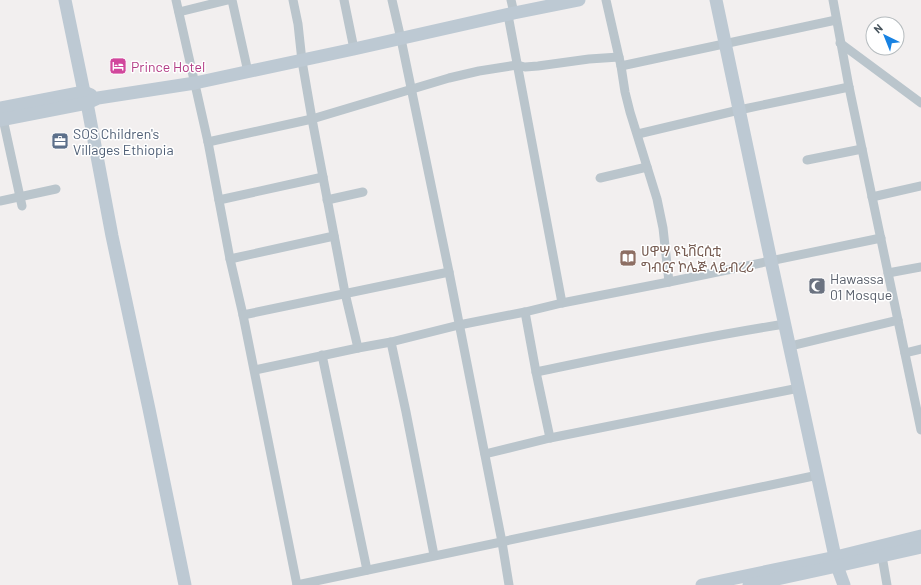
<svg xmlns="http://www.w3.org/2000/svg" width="921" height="585" font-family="Barlow,'Noto Sans Ethiopic',sans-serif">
<rect width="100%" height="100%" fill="#f2efef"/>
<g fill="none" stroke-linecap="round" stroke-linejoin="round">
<!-- street -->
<g stroke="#bac5cc" stroke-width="9">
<path d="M176,0L208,142L230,259L243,315L297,585"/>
<path d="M232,0L248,72"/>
<path d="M293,0L298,24L302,61L312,119L345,293L358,348"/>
<path d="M344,0L354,49"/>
<path d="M392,0L401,39L449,272L502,542L509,585"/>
<path d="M511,0L514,13"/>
<path d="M606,0L621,66L625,92L630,112L657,199L663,228L669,282"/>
<path d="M833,0L849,87L921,430"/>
<path d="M179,12L228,0"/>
<path d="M508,15L562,303"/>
<path d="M840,43L921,103"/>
<path d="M621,66L836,20"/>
<path d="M3,119L22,206"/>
<path d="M638,134L739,110L849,87"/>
<path d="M208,142L312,119L449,78L479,71L517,65L525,67L538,66L589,59L619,57"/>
<path d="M807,160L862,149"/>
<path d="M600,178L647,167"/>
<path d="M872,197L921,186"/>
<path d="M219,200L323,177"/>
<path d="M327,200L363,192"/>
<path d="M0,201L56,189"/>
<path d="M230,259L334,236"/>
<path d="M888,273L921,267"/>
<path d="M525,312L536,372L550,438"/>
<path d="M243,315L449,272"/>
<path d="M391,342L406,412L434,555"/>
<path d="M790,346L898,320"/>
<path d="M905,353L921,349"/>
<path d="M322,355L367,570"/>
<path d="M255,370L358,348L391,342L459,325L525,312L562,303L669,282L881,238"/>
<path d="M536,372C618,355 701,337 785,324"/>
<path d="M485,454L550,438L799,388"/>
<path d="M882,556L887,585"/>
<path d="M297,585L818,475"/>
</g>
<!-- secondary -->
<g stroke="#bdc9d3" stroke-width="13">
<path d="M65,0L84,92L87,103L112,236L149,409L185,585"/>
<path d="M716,0L771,261L837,566L844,585"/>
<path d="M0,108L84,92L91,95"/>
<path d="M0,120L87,103L98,98L195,83L354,49L514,13L579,0"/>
<path d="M702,585L836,557L921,536"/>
<path d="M749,585L837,566L921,547"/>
</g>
</g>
<!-- icons -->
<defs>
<g id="hotel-square" transform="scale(0.9)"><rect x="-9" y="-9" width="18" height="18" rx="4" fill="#d1479c" stroke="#fff"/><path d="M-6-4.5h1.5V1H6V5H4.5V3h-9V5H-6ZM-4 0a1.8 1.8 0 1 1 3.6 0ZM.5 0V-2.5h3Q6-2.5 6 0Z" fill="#fff"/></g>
<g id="office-square" transform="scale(0.9)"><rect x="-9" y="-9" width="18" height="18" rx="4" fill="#5c6f8a" stroke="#fff"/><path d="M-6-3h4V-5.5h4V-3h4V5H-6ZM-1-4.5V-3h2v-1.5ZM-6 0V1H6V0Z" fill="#fff"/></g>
<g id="library-square" transform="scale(0.9)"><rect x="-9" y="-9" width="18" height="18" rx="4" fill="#8d6e63" stroke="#fff"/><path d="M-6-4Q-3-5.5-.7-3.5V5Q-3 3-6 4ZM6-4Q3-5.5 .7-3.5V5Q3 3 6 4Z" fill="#fff"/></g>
<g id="mosque-square" transform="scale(0.9)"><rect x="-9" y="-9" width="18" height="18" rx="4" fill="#6b7280" stroke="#fff"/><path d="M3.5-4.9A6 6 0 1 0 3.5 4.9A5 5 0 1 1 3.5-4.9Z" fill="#fff"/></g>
</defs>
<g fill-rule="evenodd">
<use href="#hotel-square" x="118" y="66"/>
<use href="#office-square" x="60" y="141"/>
<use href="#library-square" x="628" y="258"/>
<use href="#mosque-square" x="817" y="286"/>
</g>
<g text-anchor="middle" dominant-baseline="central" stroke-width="3" stroke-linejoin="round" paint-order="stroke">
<!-- hotel labels -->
<g font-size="14" fill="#b23c85" stroke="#fff" text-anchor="start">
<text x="131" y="66">Prince Hotel</text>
</g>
<!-- service labels -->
<g font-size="14" fill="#4e5e75" stroke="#fff" text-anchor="start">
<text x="73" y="133">SOS Children's<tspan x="73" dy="16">Villages Ethiopia</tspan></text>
</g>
<!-- education labels -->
<g font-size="14" fill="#785e54" stroke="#fff" text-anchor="start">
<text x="641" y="250">ሀዋሣ ዩኒቨርሲቲ<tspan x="641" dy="16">ግብርና ኮሌጅ ላይብረሪ</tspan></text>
</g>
<!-- worship labels -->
<g font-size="14" fill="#5b616d" stroke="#fff" text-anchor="start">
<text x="830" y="278">Hawassa<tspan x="830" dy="16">01 Mosque</tspan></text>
</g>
</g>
<!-- north arrow -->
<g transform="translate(885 36) rotate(317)"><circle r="19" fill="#ffffff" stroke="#b5bbbe"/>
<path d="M0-3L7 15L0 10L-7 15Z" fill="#1882e2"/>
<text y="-6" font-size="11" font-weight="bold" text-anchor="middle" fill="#47545d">N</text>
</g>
</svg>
